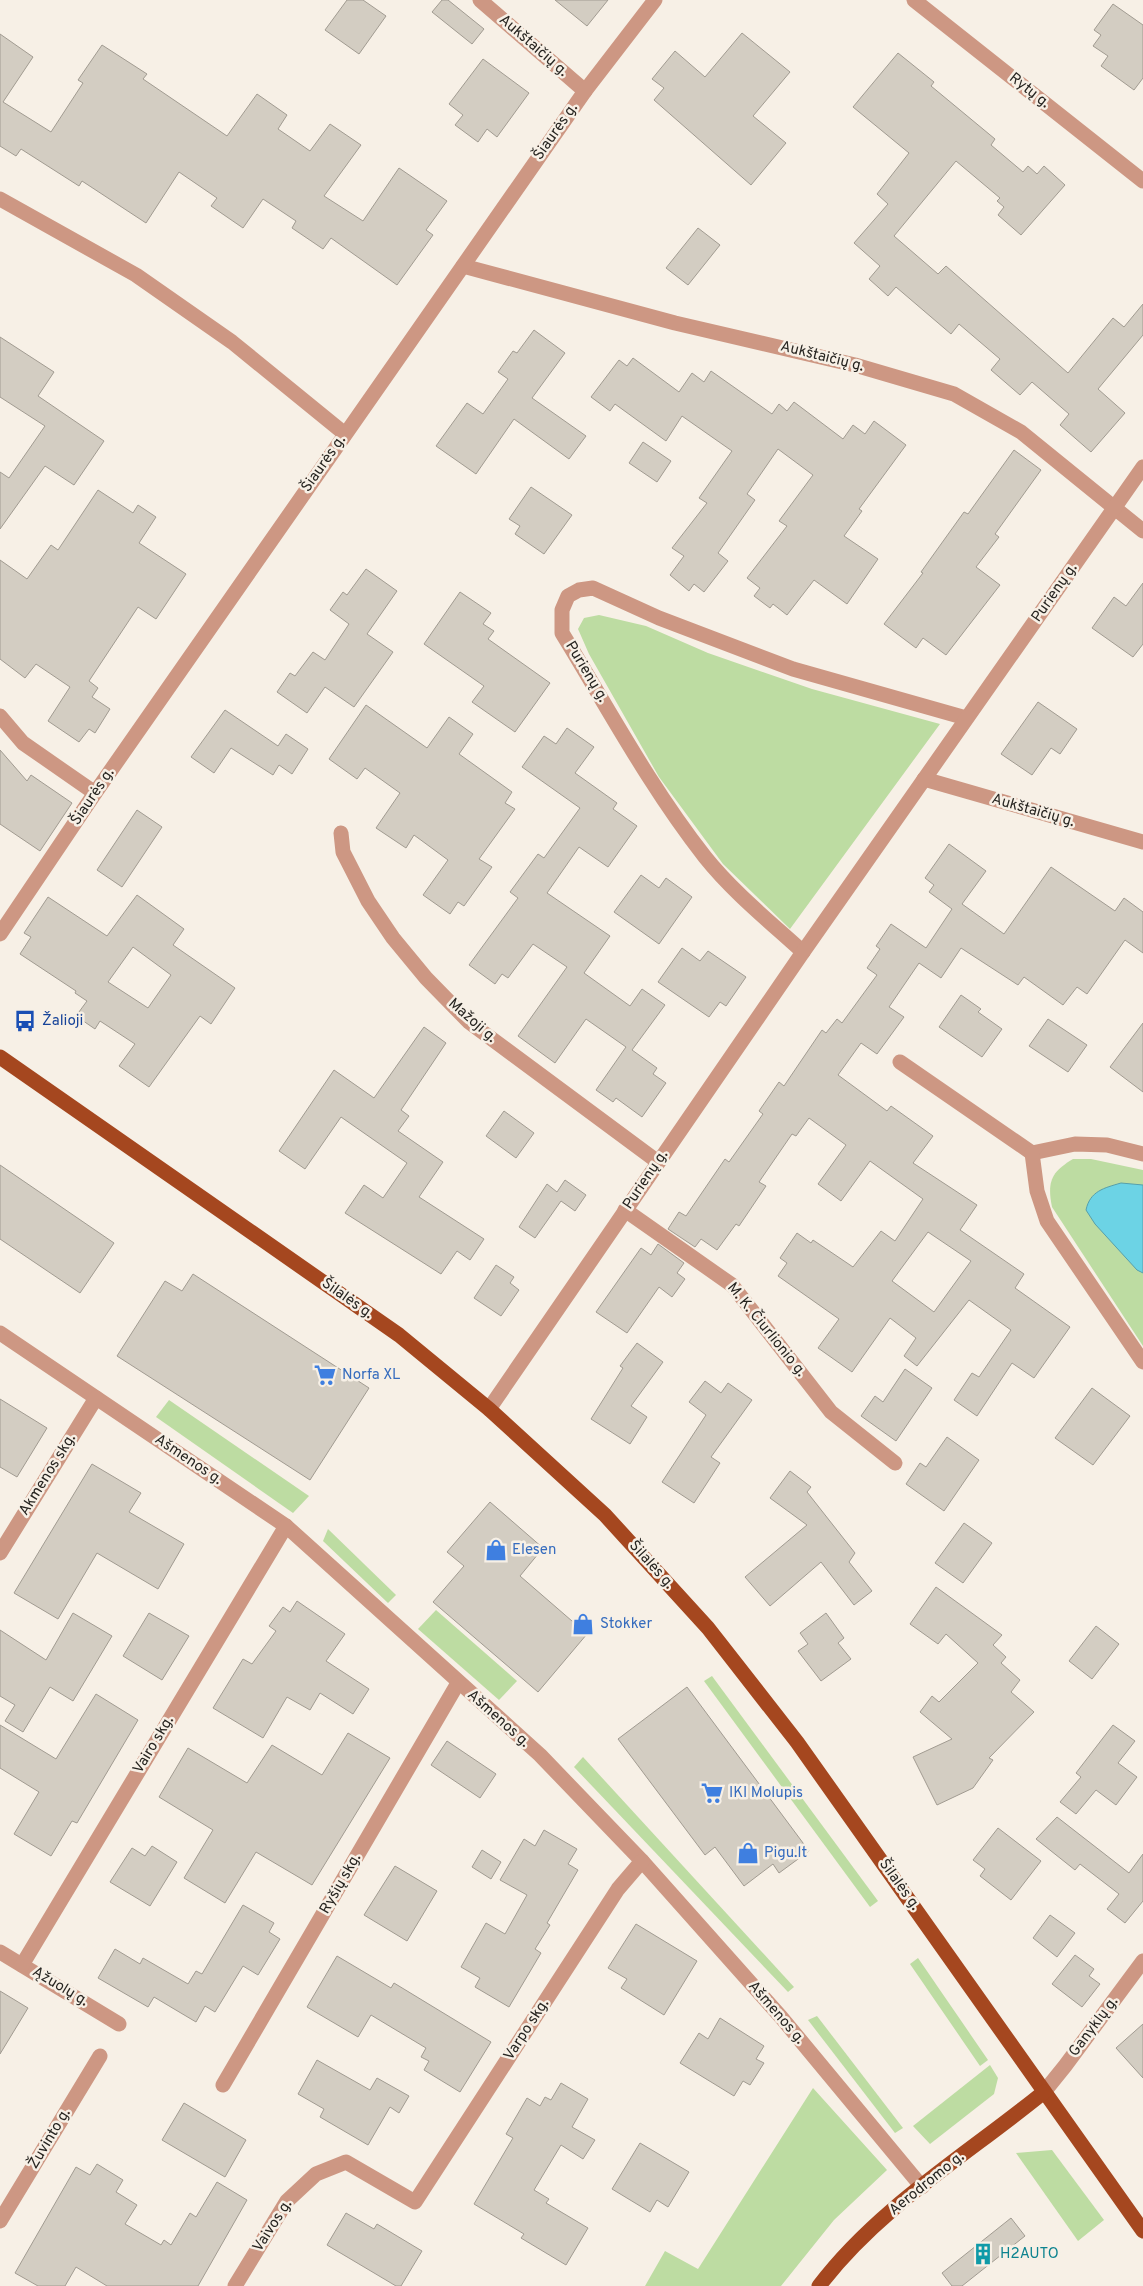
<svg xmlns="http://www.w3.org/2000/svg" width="1143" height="2286" font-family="Overpass,sans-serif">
<rect width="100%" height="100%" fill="#f7f0e6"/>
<!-- green -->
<g fill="#bddca2">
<path d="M599,615L646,626L708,653L812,689L940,724L790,929L723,864L659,777L589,654L578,629L584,618Z"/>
<path d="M1073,1159H1091L1143,1170V1346L1052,1207C1047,1182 1051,1172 1073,1159Z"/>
<path d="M169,1400L309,1496L293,1513L156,1417Z"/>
<path d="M328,1529L396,1595L388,1603L323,1541Z"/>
<path d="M436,1610L517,1681L499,1700L418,1629Z"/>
<path d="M712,1676L878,1901L870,1907L704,1681Z"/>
<path d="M583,1757L794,1987L788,1992L574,1767Z"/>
<path d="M918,1958L988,2060L980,2066L910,1964Z"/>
<path d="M817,2016L903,2128L895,2133L808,2020Z"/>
<path d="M990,2065L998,2078L994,2094L930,2144L913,2126Z"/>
<path d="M813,2088L887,2170L834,2220L781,2286H645L665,2251L698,2269Z"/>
<path d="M1052,2150L1104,2220L1078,2241L1016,2153Z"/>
</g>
<!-- water -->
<path fill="#6cd3e5" stroke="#579faa" d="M1121,1183L1143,1185V1273L1137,1270L1095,1224L1086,1210C1090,1191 1104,1188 1121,1183Z"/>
<!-- building -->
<g fill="#d3cdc2" stroke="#a19b91" fill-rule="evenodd">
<path d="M347,0H363L386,16L359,54L325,30Z"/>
<path d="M442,0H448L484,29L472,44L432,12Z"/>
<path d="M555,0H608L587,26Z"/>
<path d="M1113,4L1143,25V78L1134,90L1101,66L1108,56L1093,46L1101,35L1094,30Z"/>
<path d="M742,33L790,72L753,116L786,143L751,185L654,100L664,88L652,79L675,51L705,77Z"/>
<path d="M0,34L33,57L3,102L51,132L83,83L78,80L102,45L147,74L143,79L227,136L257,94L287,115L278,129L310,151L330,124L361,145L324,196L363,221L399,168L447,201L426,230L433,235L397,285L331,238L323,249L292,228L296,221L263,199L243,228L211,206L217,198L179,172L146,223L82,181L79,186L21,149L16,156L0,146Z"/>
<path d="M898,53L934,82L931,86L995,139L991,145L1023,172L1028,166L1037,174L1044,166L1065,185L1021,235L998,215L1004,207L997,201L1000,198L956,161L894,236L938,274L946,266L1068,373L1113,318L1124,327L1143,304V335L1098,389L1125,413L1091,452L1060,425L1069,414L1032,382L1020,395L991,370L1000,359L959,324L951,334L896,287L888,296L869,279L880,266L854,243L888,204L877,194L909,153L853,107Z"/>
<path d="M483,59L529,93L497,137L487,129L478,142L455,125L463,115L449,104Z"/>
<path d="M698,228L720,245L688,285L666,268Z"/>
<path d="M534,330L565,353L532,398L586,436L569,459L514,419L476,474L436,446L467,403L483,414L508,379L498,372L513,351L517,353Z"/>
<path d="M0,337L54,372L38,396L104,441L74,485L45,466L0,529V472L9,478L45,426L0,397Z"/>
<path d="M633,358L679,392L692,373L704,382L711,371L772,414L779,404L787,411L794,402L843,439L853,425L865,434L874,421L906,445L859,509L862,511L844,536L878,559L847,604L814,580L787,615L773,604L770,608L754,596L760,588L747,578L787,526L779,521L813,475L778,449L747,494L755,500L718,553L728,561L704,592L694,584L689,591L670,575L684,556L672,548L707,503L699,498L732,451L682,416L666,441L615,404L610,411L591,397L619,360L627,366Z"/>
<path d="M643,442L671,461L657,482L629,463Z"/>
<path d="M1014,450L1041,470L995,534L999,537L976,567L1000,585L946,655L923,638L916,648L884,624L923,573L921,572L964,512L968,514Z"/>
<path d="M531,487L572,515L544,554L515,534L520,526L509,519Z"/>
<path d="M98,490L133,513L138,505L156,517L139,543L186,574L156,619L138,607L89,681L98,688L92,697L110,709L95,733L89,729L79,742L48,721L70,687L36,664L25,678L0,659V560L27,579L51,545L58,550Z"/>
<path d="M366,569L397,591L367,634L393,652L354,707L325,687L307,713L277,692L290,673L295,676L313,652L325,660L349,624L330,610L343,592L347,595Z"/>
<path d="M1143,583V644L1133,657L1092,628L1114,597L1126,606Z"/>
<path d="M460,592L491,613L483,624L494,631L488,639L550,683L515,732L472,702L484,686L424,644Z"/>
<path d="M1038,702L1077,729L1060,754L1051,748L1032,775L1001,754Z"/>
<path d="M366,705L427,748L449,717L473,734L459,754L512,792L505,803L515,809L479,859L492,867L464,906L458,902L450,914L423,895L448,860L414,835L406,848L376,828L400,793L365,768L357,779L329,759Z"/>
<path d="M225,710L278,746L286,734L308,749L292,774L279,765L273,775L231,748L214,773L191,757Z"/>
<path d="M567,728L594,747L575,773L617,803L613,809L637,826L608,867L579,847L547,893L610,936L584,973L630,1006L642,989L665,1005L632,1050L657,1068L653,1074L666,1083L642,1117L616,1098L613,1102L596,1090L626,1047L586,1019L555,1063L518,1036L567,967L533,944L508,978L502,974L495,984L469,965L518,898L510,892L538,854L544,858L580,808L522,767L544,736L556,744Z"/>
<path d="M0,750L27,781L31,775L72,803L40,851L0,824Z"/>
<path d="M137,810L162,827L122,887L97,870Z"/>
<path d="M949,844L986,871L962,904L1004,934L1051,867L1115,911L1124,898L1143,912V953L1125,940L1087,994L1077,987L1063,1005L1024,977L1018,985L961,948L941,978L919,963L889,1007L904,1017L877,1054L861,1043L838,1075L887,1111L891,1106L933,1136L913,1163L977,1205L960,1230L1024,1274L1015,1288L1070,1327L1034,1378L1012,1363L977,1416L954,1400L972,1373L979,1377L1011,1330L969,1300L917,1366L904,1356L916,1338L890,1318L852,1372L818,1348L839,1319L778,1276L787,1263L780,1258L797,1233L811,1243L813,1240L853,1267L881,1231L895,1241L923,1199L870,1161L841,1201L818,1184L846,1145L809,1118L796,1136L792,1134L759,1182L766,1186L739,1226L736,1224L717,1250L701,1239L695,1247L668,1229L679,1212L686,1216L725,1159L729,1162L763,1114L759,1111L779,1082L784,1086L822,1030L826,1033L837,1019L842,1023L877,975L867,968L880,949L876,946L891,924L926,948L952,909L929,892L934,885L925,878ZM928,1232L971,1261L934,1312L892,1281Z"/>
<path d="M641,875L659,888L666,878L692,897L659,944L614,912Z"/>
<path d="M137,895L184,929L173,945L235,988L211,1024L200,1016L149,1087L119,1066L135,1044L100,1021L95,1029L76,1016L87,1001L75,993L76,991L20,954L31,937L24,933L48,897L107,936ZM133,947L171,975L148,1008L108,982Z"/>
<path d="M682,948L700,961L708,951L746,977L726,1006L720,1002L709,1017L658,982Z"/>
<path d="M961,995L981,1009L978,1012L1002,1029L982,1057L939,1027Z"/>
<path d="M1048,1019L1087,1045L1068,1072L1029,1046Z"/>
<path d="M1143,1023V1092L1110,1067Z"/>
<path d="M424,1027L446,1043L401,1110L409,1116L398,1131L443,1162L419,1197L484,1239L470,1260L457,1251L441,1274L345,1213L364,1185L383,1198L407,1163L341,1117L305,1169L279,1151L334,1070L374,1098Z"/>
<path d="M504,1111L534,1133L516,1158L486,1136Z"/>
<path d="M0,1165L114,1243L80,1293L0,1239Z"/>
<path d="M565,1180L586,1195L575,1211L561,1201L535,1238L519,1227L547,1184L557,1192Z"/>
<path d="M658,1244L684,1263L677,1273L685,1279L672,1297L659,1287L627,1333L596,1312L641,1248L651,1255Z"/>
<path d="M496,1265L514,1277L510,1283L519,1290L501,1316L474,1298Z"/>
<path d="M193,1274L369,1388L310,1480L117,1356L165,1281L182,1291Z"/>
<path d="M637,1343L663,1362L631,1406L647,1417L630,1444L591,1419L623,1368L620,1366Z"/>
<path d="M905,1369L932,1388L896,1441L861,1416L875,1396L883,1402Z"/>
<path d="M705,1381L721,1393L728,1383L752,1400L711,1457L720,1463L694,1503L662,1482L706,1415L689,1402Z"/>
<path d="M1092,1388L1130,1416L1093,1465L1055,1438Z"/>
<path d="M0,1399L47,1428L17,1477L0,1467Z"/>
<path d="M947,1437L979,1460L944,1511L906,1484L920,1463L926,1467Z"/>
<path d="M92,1464L141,1493L129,1512L184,1544L158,1589L97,1553L58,1619L14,1593Z"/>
<path d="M790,1471L811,1487L807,1492L855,1553L849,1562L872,1591L854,1605L821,1562L770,1606L745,1577L807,1525L770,1498Z"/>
<path d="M490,1502L543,1548L520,1576L587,1634L538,1692L433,1602L464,1566L447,1552Z"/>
<path d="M964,1523L992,1543L963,1583L935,1563Z"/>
<path d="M936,1587L1002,1635L993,1645L1006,1657L1001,1663L1020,1680L1011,1692L1034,1712L989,1758L993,1760L973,1788L937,1805L913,1757L952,1739L920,1712L932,1696L939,1702L978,1663L946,1634L938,1644L910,1624Z"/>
<path d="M297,1601L345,1634L326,1661L369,1689L353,1714L320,1693L310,1710L287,1697L263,1738L213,1708L243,1659L252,1664L276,1631L269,1626L283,1607L290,1612Z"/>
<path d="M73,1613L112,1636L73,1701L50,1687L23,1732L5,1721L15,1705L0,1696V1630L46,1660Z"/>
<path d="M149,1613L189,1636L162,1680L123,1656Z"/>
<path d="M826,1613L844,1638L838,1643L851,1659L821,1681L798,1651L808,1644L800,1633Z"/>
<path d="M1096,1626L1119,1644L1092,1679L1069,1661Z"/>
<path d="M687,1687L809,1851L779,1873L773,1864L744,1886L715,1847L705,1855L618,1739Z"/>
<path d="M96,1694L138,1720L77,1823L72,1821L51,1856L14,1834L39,1792L0,1768V1725L56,1759Z"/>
<path d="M1113,1725L1135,1741L1118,1763L1137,1777L1116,1805L1096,1790L1076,1814L1060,1802L1081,1777L1076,1773Z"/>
<path d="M348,1733L390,1758L312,1885L256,1852L225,1903L184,1878L213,1830L159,1797L188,1748L247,1783L272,1745L322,1775Z"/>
<path d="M447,1741L496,1774L480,1798L431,1765Z"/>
<path d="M1057,1817L1129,1873L1143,1854V1901L1125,1923L1107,1909L1119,1894L1080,1864L1075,1870L1036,1839Z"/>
<path d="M998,1828L1041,1861L1011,1900L980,1876L985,1869L973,1860Z"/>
<path d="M544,1830L577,1849L568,1864L578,1870L547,1923L550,1925L535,1949L541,1953L509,2007L475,1987L480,1978L461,1967L486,1923L505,1934L527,1895L500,1880L524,1839L535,1846Z"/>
<path d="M152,1846L177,1862L150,1906L110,1882L132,1848L145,1856Z"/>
<path d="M482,1850L501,1862L491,1879L472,1867Z"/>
<path d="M395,1866L437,1891L407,1941L364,1915Z"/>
<path d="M243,1905L274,1923L269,1932L280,1939L258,1975L243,1966L215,2012L205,2006L196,2022L154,1997L148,2007L98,1978L115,1949L140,1964L143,1958L188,1984L196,1971L202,1974Z"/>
<path d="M1050,1915L1075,1933L1057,1957L1033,1938Z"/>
<path d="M636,1924L697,1961L664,2015L621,1988L627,1979L608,1968Z"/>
<path d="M1075,1955L1094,1969L1089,1976L1100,1984L1082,2007L1052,1984Z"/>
<path d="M337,1956L391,1988L394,1983L491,2042L460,2092L424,2070L429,2061L421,2057L426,2048L371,2015L358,2037L307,2007Z"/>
<path d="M0,1991L28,2008L0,2054Z"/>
<path d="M720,2018L764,2046L756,2059L764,2063L750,2085L743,2081L734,2096L680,2063L699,2033L708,2039Z"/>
<path d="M1143,2024V2078L1116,2048Z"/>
<path d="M317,2060L370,2090L377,2078L409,2096L399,2113L390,2107L368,2145L320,2117L324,2109L298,2094Z"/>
<path d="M561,2083L588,2099L572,2127L595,2140L583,2159L561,2145L534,2190L549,2199L546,2203L588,2228L566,2265L521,2238L524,2234L474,2204L513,2138L506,2134L527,2098L540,2106L545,2097L551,2100Z"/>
<path d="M184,2103L246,2140L225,2177L162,2140Z"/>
<path d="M640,2143L689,2172L668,2207L657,2200L650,2212L612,2189Z"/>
<path d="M97,2164L123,2180L116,2192L137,2205L125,2224L161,2245L164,2240L171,2245L190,2213L196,2217L217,2182L247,2200L198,2286H107L76,2267L65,2286H38L15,2273L76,2167L90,2175Z"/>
<path d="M346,2213L374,2229L377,2224L422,2251L401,2286H396L327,2245Z"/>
<path d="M1011,2218L1025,2236L962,2286H952L942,2273Z"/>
</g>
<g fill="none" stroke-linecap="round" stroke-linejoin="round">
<!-- minor -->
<g stroke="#cd9783" stroke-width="15">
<path d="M480,0L585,91"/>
<path d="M914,0L1143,181"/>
<path d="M0,199L136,275L232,342L345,434"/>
<path d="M463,266L675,323L855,365L954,394L1021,432L1143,531"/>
<path d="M0,716L23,743L95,793"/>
<path d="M924,779L1143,842"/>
<path d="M341,833L343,852L368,901L393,938L426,978L469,1022L658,1162"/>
<path d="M0,934L95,793L585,91L655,0"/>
<path d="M803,952C769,921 733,892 705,857C650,787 608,708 562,633V610L568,596L579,590L593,588L659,618L793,669L966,718"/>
<path d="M900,1062L1032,1153L1075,1144L1107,1145L1143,1154"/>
<path d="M1032,1153L1037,1191L1047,1221L1143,1362"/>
<path d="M625,1210L732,1285L831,1412L895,1463"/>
<path d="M0,1333L286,1526L540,1755L642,1861L781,2017L922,2187"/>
<path d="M489,1409L803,952L1143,467"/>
<path d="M0,1553L96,1398"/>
<path d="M0,1952L119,2024"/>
<path d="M22,1965L286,1526"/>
<path d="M223,2085L458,1683"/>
<path d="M1044,2092L1065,2066L1143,1961"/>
<path d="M0,2221L100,2056"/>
<path d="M235,2286L287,2201L316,2174L346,2162L415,2202L618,1889L642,1861"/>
</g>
<!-- major -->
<g stroke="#a5471f" stroke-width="15">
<path d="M0,1057L399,1335L489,1409L605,1515L708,1628L797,1742L1143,2231"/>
<path d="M819,2286C879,2207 968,2154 1044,2092"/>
</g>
</g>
<!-- icons -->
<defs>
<g id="bus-bare" transform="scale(1.725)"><path d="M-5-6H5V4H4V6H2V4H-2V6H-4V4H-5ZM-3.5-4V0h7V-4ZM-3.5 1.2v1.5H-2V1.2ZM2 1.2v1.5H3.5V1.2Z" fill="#1a4fb4" stroke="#f7f0e6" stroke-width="2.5" paint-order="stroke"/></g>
<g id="supermarket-bare" transform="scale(1.725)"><path d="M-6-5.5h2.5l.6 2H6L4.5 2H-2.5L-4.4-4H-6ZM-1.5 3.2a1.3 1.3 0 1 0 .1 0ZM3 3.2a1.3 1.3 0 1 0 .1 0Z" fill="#3f7fe0" stroke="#f7f0e6" stroke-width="2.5" paint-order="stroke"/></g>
<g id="shop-bare" transform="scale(1.725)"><path d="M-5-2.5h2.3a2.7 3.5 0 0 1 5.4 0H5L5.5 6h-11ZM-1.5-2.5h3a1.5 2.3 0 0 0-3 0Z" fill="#3f7fe0" stroke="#f7f0e6" stroke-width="2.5" paint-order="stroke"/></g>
<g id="building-bare" transform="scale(1.725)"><path d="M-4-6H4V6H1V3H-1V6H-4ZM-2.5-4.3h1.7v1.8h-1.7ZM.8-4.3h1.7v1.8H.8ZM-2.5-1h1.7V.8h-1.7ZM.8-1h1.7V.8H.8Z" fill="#0f9aa8" stroke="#f7f0e6" stroke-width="2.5" paint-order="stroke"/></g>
</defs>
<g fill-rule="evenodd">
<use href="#bus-bare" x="25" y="1021"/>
<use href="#supermarket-bare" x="325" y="1375"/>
<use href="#shop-bare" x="496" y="1550"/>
<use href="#shop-bare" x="583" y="1624"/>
<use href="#supermarket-bare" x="712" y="1793"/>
<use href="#shop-bare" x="748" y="1853"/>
<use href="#building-bare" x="983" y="2254"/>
</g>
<g text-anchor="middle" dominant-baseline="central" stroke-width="5" stroke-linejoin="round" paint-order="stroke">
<!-- street labels -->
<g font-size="15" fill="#272521" stroke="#f7f0e6">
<text transform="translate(533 46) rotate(41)">Aukštaičių g.</text>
<text transform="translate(1029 91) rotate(38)">Rytų g.</text>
<text transform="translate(556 132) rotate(-55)">Šiaurės g.</text>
<text transform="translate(822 357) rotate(14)">Aukštaičių g.</text>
<text transform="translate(324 464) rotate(-55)">Šiaurės g.</text>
<text transform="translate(1055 593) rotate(-55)">Purienų g.</text>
<text transform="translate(586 672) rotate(59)">Purienų g.</text>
<text transform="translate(93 797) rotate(-56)">Šiaurės g.</text>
<text transform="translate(1033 811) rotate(16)">Aukštaičių g.</text>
<text transform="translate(472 1021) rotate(41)">Mažoji g.</text>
<text transform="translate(646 1180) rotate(-56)">Purienų g.</text>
<text transform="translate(347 1299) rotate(35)">Šilalės g.</text>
<text transform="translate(766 1330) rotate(51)">M. K. Čiurlionio g.</text>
<text transform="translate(188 1460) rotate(34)">Ašmenos g.</text>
<text transform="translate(48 1475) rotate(-58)">Akmenos skg.</text>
<text transform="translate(651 1565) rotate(48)">Šilalės g.</text>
<text transform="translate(498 1719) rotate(42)">Ašmenos g.</text>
<text transform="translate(154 1745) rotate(-59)">Vairo skg.</text>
<text transform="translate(341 1884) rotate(-60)">Ryšių skg.</text>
<text transform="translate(899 1885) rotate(54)">Šilalės g.</text>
<text transform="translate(60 1987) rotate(31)">Ąžuolų g.</text>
<text transform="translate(776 2013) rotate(49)">Ašmenos g.</text>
<text transform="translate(1094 2027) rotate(-53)">Ganyklų g.</text>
<text transform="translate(527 2030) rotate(-57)">Varpo skg.</text>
<text transform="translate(50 2139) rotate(-59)">Žuvinto g.</text>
<text transform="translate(927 2184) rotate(-39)">Aerodromo g.</text>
<text transform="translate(273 2226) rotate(-57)">Vaivos g.</text>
</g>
<!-- transit labels -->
<g font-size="15" fill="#164399" stroke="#f7f0e6" text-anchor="start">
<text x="42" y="1021">Žalioji</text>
</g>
<!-- shop labels -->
<g font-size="15" fill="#366cbe" stroke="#f7f0e6" text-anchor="start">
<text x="342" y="1375">Norfa XL</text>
<text x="512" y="1550">Elesen</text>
<text x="600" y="1624">Stokker</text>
<text x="729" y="1793">IKI Molupis</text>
<text x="764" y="1853">Pigu.lt</text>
</g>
<!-- culture labels -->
<g font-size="15" fill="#0d838f" stroke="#f7f0e6" text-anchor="start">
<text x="1000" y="2254">H2AUTO</text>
</g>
</g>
</svg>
